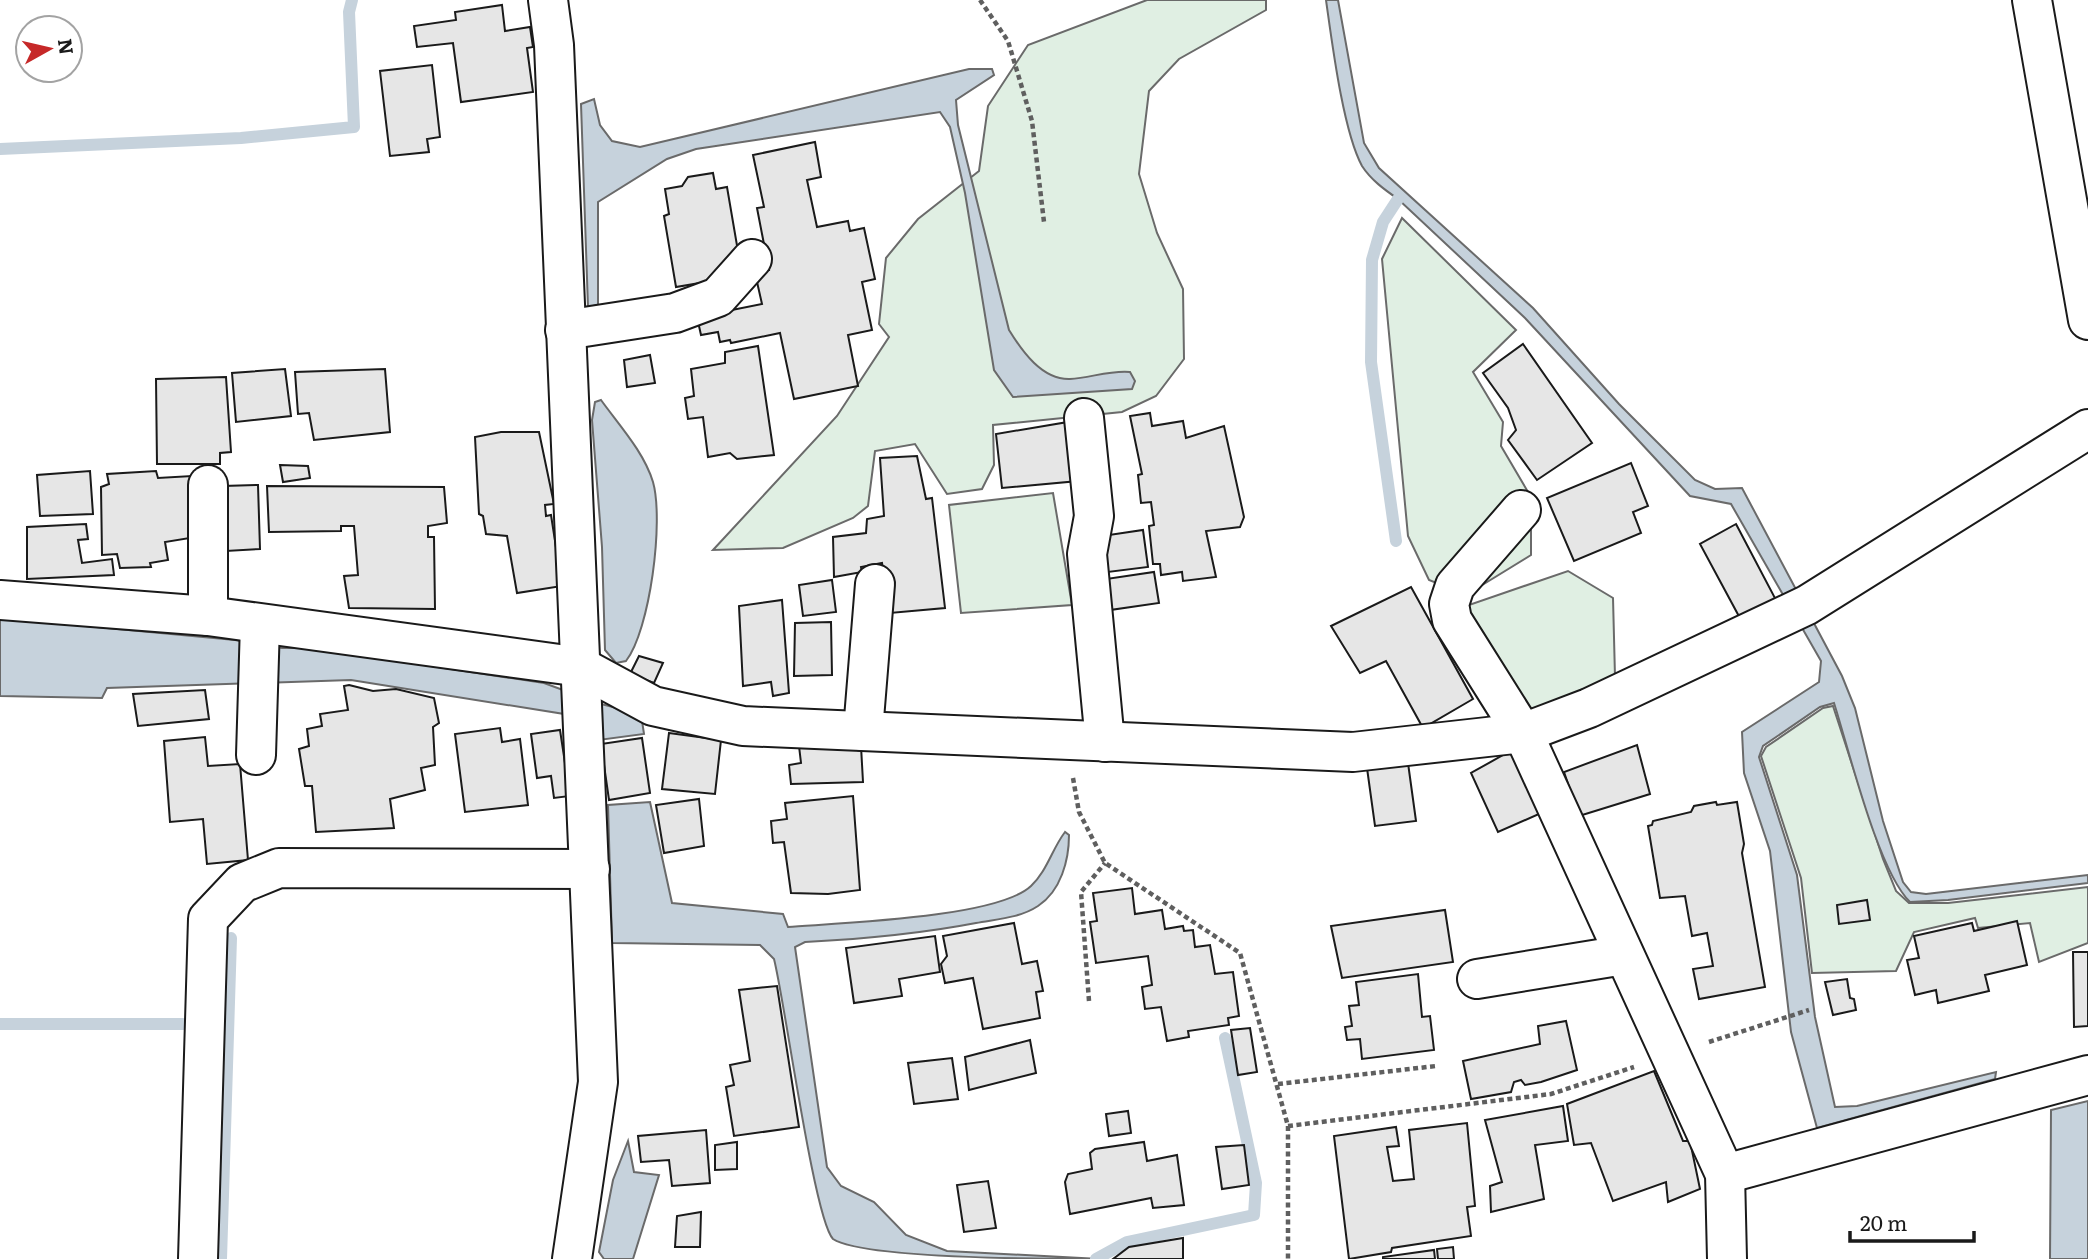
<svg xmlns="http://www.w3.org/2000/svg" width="2088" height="1259" font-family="Literata,serif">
<rect width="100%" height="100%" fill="#fff"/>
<!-- green -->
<g fill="#e0efe3" stroke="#6a6a6a" stroke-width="2">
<path d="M1147,0H1266V10L1179,59L1149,91L1139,174L1157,233L1183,289L1184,359L1156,396L1122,412L993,425L994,465L982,489L947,494L915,444L875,451L868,506L853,518L783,548L713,550L837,416L889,337L879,324L886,258L918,219L979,171L988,106L1028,45Z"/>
<path d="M1402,218L1516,330L1473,372L1503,422L1501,446L1531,497V555L1466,595L1429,580L1408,536L1382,259Z"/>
<path d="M1053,493L1072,605L961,613L949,505Z"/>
<path d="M1568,571L1613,598L1615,677L1542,713L1525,707L1466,606Z"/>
<path d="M1833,706L1883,859L1896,891L1909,903H1948L2088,887V943L2039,962L2030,923L1978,928L1975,918L1914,932L1896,971L1812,973L1801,878L1761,756L1766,747L1823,708Z"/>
</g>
<!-- water -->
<g fill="#c6d2dc" stroke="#6a6a6a" stroke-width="2">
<path d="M1326,0H1338L1364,143L1379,168L1533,308L1619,404L1695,480L1715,489L1742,488L1842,676L1855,708L1883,821L1903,882L1911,892L1926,894L2088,875V883L1948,900L1910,902C1878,871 1849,750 1834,703L1820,707L1763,746L1759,757L1797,875L1815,1017L1835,1107L1857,1106L1996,1072L1995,1079L1817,1128L1791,1032L1770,851L1744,773L1742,732L1819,682L1821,661L1731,504L1690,496L1525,318L1398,199C1385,190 1371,180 1362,166C1343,131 1332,42 1326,0Z"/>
<path d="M969,69H992L994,75L956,100L958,125L1009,330C1022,351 1042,380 1070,379C1090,378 1110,370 1130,372L1135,381L1132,389L1013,397L994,370L965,193L950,127L940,112L696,149L667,159L598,202V305L588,307L581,104L594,99L600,125L612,141L640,147Z"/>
<path d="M601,400C619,425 644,452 653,482C664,521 650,630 626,661L616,663L605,650L602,547L592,420L595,402Z"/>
<path d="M0,618L235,640L282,648H312L544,683L601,704L641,714L644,734L599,740L595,719L351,680L107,688L102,698L0,696Z"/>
<path d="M650,802L672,903L783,914L788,927C839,923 997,918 1031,886C1047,871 1052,849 1065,832L1069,835C1069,860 1061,891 1038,906C1020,918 997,919 976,923C919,934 863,939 805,942L795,947L827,1167L841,1186L874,1202L906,1235L947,1251L1100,1259C1051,1259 864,1259 833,1239C814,1219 785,1002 774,959L760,945L612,943L608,805Z"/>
<path d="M2088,1101V1259H2050L2051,1110Z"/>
<path d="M628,1141L634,1172L659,1175L633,1259H604L599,1252L613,1180Z"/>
</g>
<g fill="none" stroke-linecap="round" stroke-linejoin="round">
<!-- stream -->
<g stroke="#c6d2dc" stroke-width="12">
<path d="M0,149L241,138L354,127L349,12L352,0"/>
<path d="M1396,541L1371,362L1372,260L1383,222L1398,199"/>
<path d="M0,1024H183"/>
<path d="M221,1259L231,938"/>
<path d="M1096,1259L1127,1242L1254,1215L1256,1183L1225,1038"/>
</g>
</g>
<!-- building -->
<g fill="#e6e6e6" stroke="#1a1a1a" stroke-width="2">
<path d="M502,5L505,31L530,27L533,47L527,48L533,92L461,102L453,43L417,47L414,26L456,20L455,12Z"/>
<path d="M432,65L440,137L427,139L429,152L390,156L380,71Z"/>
<path d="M815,142L821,177L807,180L817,227L848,221L850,231L864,228L875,279L862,282L872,330L848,335L858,386L794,399L780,333L731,343L730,340L720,342L718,332L701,335L697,317L762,304L755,273L769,270L757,208L764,207L753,155Z"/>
<path d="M713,173L716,189L727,187L740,263L729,278L676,287L664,216L669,214L665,189L682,186L688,177Z"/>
<path d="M1523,344L1592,443L1537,480L1508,440L1516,430L1508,408L1483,373Z"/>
<path d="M758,346L774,455L737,459L730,453L708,457L703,417L688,419L685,398L694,396L691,369L725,363V352Z"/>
<path d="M650,355L655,383L627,387L624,360Z"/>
<path d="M285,369L291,416L236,422L232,373Z"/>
<path d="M385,369L390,432L314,440L309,413L298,414L295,372Z"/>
<path d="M226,377L231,452L220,453V464H157L156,379Z"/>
<path d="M1150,413L1152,426L1183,421L1186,438L1224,426L1244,517L1240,527L1206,531L1216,577L1183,581L1182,572L1161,575L1160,564H1153L1149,526L1154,525L1151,502L1141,503L1138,475L1142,474L1130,416Z"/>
<path d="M1068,422L1078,481L1002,488L996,434Z"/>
<path d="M501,432H539L554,504L545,505L546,516L551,515L562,586L517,593L507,536L486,534L483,516L479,514L475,437Z"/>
<path d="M917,456L926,499L932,498L945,608L890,613L882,563L861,567L862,572L834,577L833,537L866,533L867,519L884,516L880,458Z"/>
<path d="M1631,463L1648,506L1633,512L1641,533L1574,561L1547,498Z"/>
<path d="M280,465L308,466L310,478L283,482Z"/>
<path d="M90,471L93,514L40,516L37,475Z"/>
<path d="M156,471L158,478L192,476L193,492L189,494L190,538L165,542L168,560L150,563L151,567L120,568L117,554L102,555L101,487L109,484L107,474Z"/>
<path d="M258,485L260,549L226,551L223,486Z"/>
<path d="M267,486L444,487L447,523L428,526V537H434L435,609L349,608L344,576L358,575L354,526H341V531L269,532Z"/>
<path d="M86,524L88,539L78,540L82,563L112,559L114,575L27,579V527Z"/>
<path d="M1736,524L1776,600L1741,620L1700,544Z"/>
<path d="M1143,530L1148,567L1108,572L1102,536Z"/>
<path d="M1154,572L1159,603L1110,610L1106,579Z"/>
<path d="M832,580L836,612L803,616L799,585Z"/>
<path d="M1411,587L1473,699L1423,728L1386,661L1360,673L1331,626Z"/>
<path d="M782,600L789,693L773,696L771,682L743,686L739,606Z"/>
<path d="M831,622L832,675L794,676L795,623Z"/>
<path d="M639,656L663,663L654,683L630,674Z"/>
<path d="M349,685L373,691L396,689L434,698L439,723L433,727L435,765L421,768L425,790L390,799L394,828L316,832L312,786H305L299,749L309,746L307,729L322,726L320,714L348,710L344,686Z"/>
<path d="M205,690L209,719L138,726L133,694Z"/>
<path d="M500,728L502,742L520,739L528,805L465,812L455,734Z"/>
<path d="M560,730L570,796L554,798L551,776L537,778L531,734Z"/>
<path d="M669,733L721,740L715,794L662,789Z"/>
<path d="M205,737L208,766L240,764L248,860L207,864L203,819L170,822L164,741Z"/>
<path d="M642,738L650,793L609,800L601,744Z"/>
<path d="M1637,745L1650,794L1579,816L1564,772Z"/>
<path d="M799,746H861L863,782L791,784L789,765L801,763Z"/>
<path d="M1512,750L1539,814L1498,832L1471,773Z"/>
<path d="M1408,763L1416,821L1375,826L1367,768Z"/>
<path d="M853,796L860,890L828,894L791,893L784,842L773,843L771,821L787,819L785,803Z"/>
<path d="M699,799L704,846L664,853L656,805Z"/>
<path d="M1716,802L1717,805L1737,802L1744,844L1742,853L1765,987L1699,999L1693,969L1713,966L1707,933L1692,936L1685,896L1660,898L1648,826L1652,825L1653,821L1691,812L1694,806Z"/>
<path d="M1132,888L1135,914L1162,910L1165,929L1183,926L1184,931L1193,930L1195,947L1210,945L1215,974L1233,972L1239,1016L1228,1018L1229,1025L1188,1031L1189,1037L1167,1041L1161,1007L1145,1009L1142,987L1152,985L1148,956L1096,963L1090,922L1097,921L1093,893Z"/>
<path d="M1867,900L1870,920L1839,924L1837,905Z"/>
<path d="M1445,910L1453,962L1342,978L1331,926Z"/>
<path d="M2017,921L2027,965L1985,975L1989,991L1938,1003L1936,990L1915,995L1907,960L1919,958L1914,936L1972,923L1974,931Z"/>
<path d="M1014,923L1022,964L1037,961L1043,991L1036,992L1040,1018L983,1029L973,978L945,983L941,964L947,956L943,936Z"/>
<path d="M935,936L940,972L899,979L902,996L854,1003L846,948Z"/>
<path d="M2073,952H2088V1026L2074,1027Z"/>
<path d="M1418,974L1422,1017L1430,1016L1434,1050L1362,1059L1360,1039L1347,1040L1345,1027L1352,1026L1349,1006L1359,1005L1356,982Z"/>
<path d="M1847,979L1850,998L1854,999L1856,1010L1833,1015L1825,982Z"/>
<path d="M777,986L799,1127L734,1136L726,1087L734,1085L730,1065L750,1061L739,990Z"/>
<path d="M1566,1021L1577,1070L1541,1082L1525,1085L1521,1080L1514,1082L1511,1092L1471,1099L1463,1061L1540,1044L1538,1026Z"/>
<path d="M1250,1028L1257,1072L1238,1075L1231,1030Z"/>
<path d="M1030,1040L1036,1073L969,1090L965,1057Z"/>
<path d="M952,1058L958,1099L914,1104L908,1063Z"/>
<path d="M1654,1071L1683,1141H1690L1700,1189L1668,1202L1666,1182L1613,1201L1591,1143L1574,1145L1567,1104Z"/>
<path d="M1563,1106L1568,1141L1535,1145L1544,1199L1491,1212L1490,1186L1502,1182L1485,1120Z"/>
<path d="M1128,1111L1131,1133L1109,1136L1106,1114Z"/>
<path d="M1467,1123L1475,1206L1467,1207L1471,1236L1392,1248L1391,1252L1349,1259L1334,1136L1396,1127L1399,1146L1387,1147L1393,1181L1414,1179L1409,1130Z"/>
<path d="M706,1130L710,1183L672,1186L669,1160L641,1162L638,1136Z"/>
<path d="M737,1142V1169L715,1170V1145Z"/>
<path d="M1144,1142L1147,1161L1177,1155L1184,1205L1153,1208L1151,1198L1070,1214L1065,1182L1068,1174L1092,1169L1090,1153L1095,1149Z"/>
<path d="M1244,1145L1249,1185L1222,1189L1216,1147Z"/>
<path d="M988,1181L996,1228L964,1232L957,1185Z"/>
<path d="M701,1212L700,1247H675L677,1216Z"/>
<path d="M1183,1238V1259H1113L1129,1247Z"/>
<path d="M1453,1247L1454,1259H1438L1437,1249Z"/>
<path d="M1434,1250L1435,1259H1383V1257Z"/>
</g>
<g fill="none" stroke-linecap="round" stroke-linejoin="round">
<!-- minor casing -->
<g stroke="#1a1a1a" stroke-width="42">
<g id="minor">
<path d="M548,0L554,45L598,1082L572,1259"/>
<path d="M2032,0L2088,320"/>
<path d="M565,330L675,313L718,297L752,259"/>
<path d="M1084,418L1094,516L1087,554L1105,742"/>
<path d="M1521,510L1455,586L1449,604L1452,620L1523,733L1725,1174L1727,1259"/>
<path d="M0,600L208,616L581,667L653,706L743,726L1353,752L1523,733L1589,708L1807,605L2088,429"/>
<path d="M208,616V485"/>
<path d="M863,731L875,584"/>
<path d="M256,755L260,624"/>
<path d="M1477,979L1624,955"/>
<path d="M1725,1174L2088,1075"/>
<path d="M198,1259L208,919L242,883L279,868L590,869"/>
</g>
</g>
<!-- path -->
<g stroke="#5f5f5f" stroke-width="4.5" stroke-dasharray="5 3.5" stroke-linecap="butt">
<path d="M980,0L1008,41L1032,121L1044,222"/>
<path d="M1073,778L1079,812L1105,863L1240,953L1288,1126V1259"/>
<path d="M1089,1001L1081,892L1105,863"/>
<path d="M1709,1042L1809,1010"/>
<path d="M1278,1084L1436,1066"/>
<path d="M1288,1126L1551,1094L1634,1067"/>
</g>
<!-- minor -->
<use href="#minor" stroke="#fff" stroke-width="38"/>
</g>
<!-- north arrow -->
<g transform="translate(49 49) rotate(82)"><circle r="33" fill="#ffffff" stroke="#a3a3a3" stroke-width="2"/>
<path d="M0-5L12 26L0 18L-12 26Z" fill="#c62828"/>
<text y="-10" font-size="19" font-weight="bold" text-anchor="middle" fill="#1a1a1a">N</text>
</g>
<!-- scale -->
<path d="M1850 1231v10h124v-10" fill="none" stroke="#1a1a1a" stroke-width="3.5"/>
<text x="1860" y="1231" font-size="21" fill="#1a1a1a" stroke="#ffffff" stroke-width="5" paint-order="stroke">20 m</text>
</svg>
